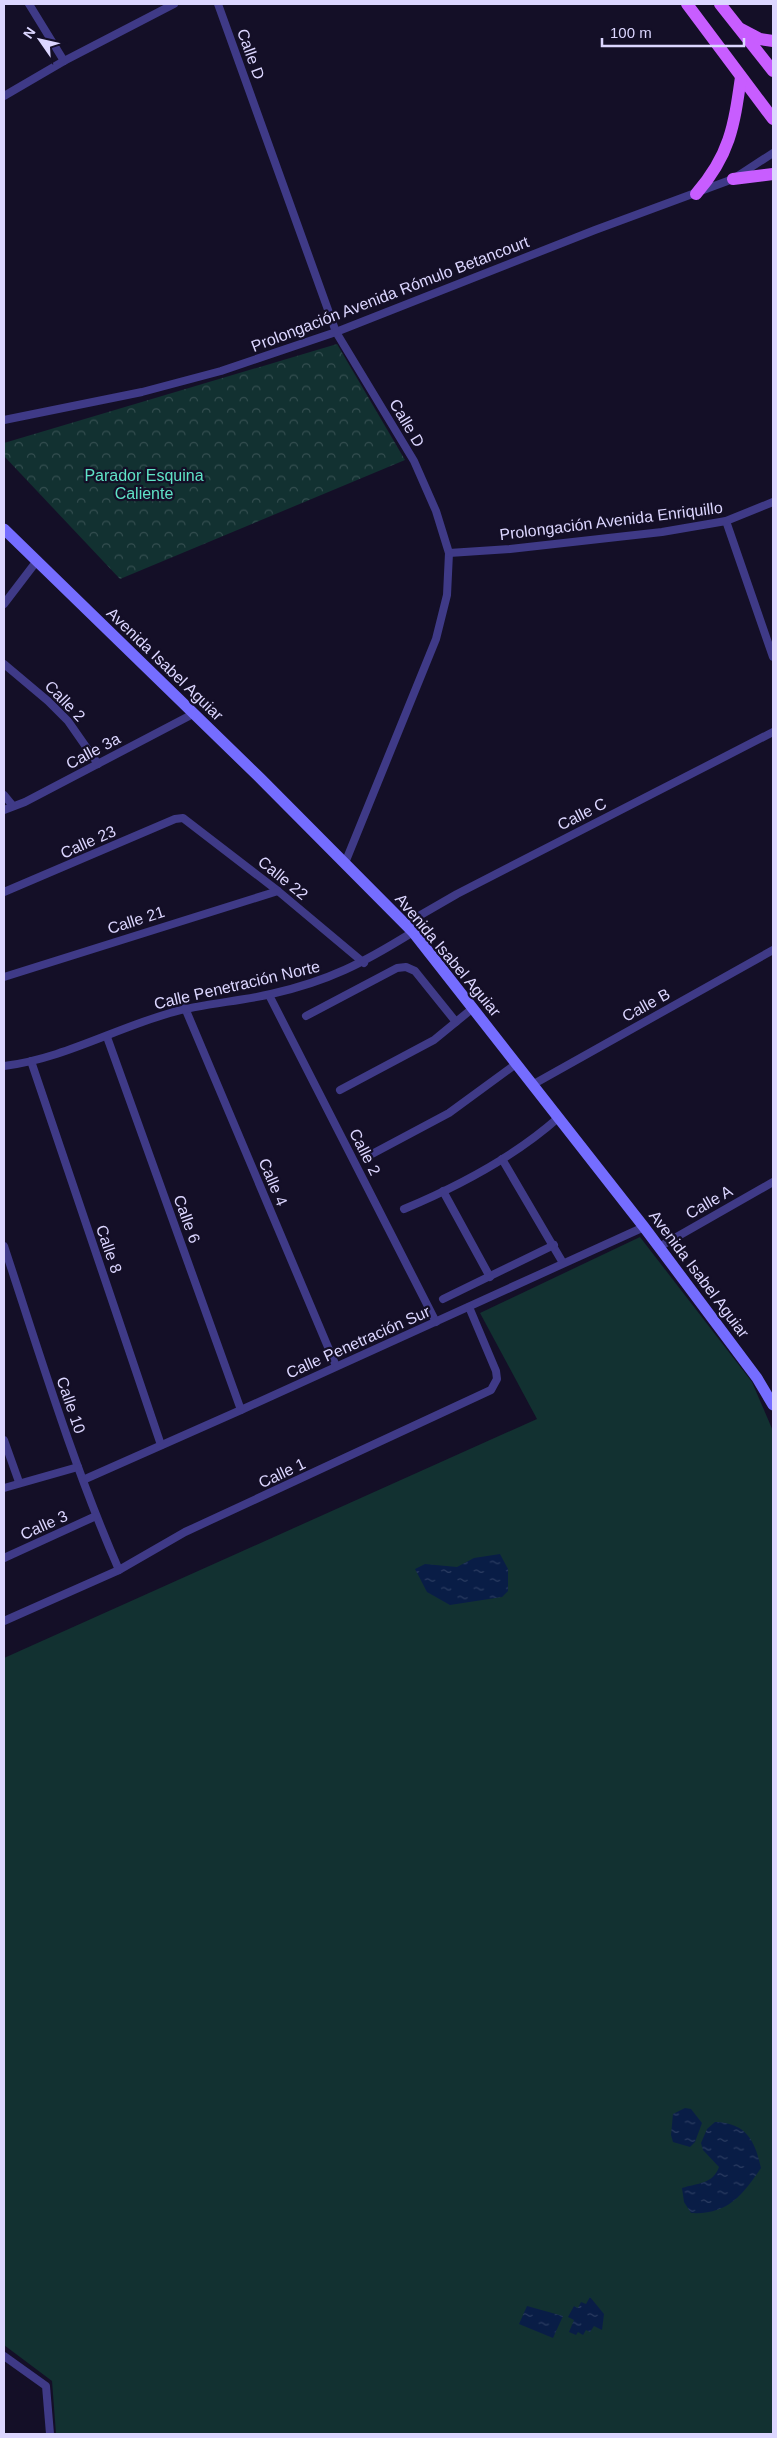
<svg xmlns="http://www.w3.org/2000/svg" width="777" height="2438" font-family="Arial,sans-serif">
<defs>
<pattern id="forest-crowns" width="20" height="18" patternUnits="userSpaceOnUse" patternTransform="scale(1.25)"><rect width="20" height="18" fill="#123131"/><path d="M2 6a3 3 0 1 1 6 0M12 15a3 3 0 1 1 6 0" fill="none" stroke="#344e50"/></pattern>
<pattern id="water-ripples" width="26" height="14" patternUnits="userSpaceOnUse" patternTransform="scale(1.25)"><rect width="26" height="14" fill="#091d46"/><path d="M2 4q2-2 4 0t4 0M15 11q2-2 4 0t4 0" fill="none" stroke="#2c3d62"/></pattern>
</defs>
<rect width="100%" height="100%" fill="#140f27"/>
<!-- green -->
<path fill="#123131" d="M640,1237L752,1382L773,1431V2434H56L52,2381L4,2345V1658L537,1419L480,1313Z"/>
<!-- forest -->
<path fill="url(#forest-crowns)" d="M337,344L405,460L120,579L4,456V443Z"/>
<!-- water -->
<g fill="url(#water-ripples)">
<path d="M500,1554L508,1569V1591L502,1597L450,1605L427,1592L415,1569L425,1564L457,1567L474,1558Z"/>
<path d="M685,2108L691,2109L702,2123L695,2142L690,2147L673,2142L671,2135L673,2114Z"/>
<path d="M715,2122C746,2123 755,2140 761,2168C742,2196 727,2215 691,2213L684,2202L682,2188C698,2183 713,2184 719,2167L703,2150L701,2143L707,2129Z"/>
<path d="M590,2297L604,2314L602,2330L594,2326L590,2332L586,2330L583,2335L578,2332L576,2335L569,2332L574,2320L568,2317L574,2306L578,2308L581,2302L586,2304Z"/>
<path d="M527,2306L563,2316L553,2338L519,2324Z"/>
</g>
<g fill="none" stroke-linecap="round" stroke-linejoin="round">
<!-- street -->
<g stroke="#3f3a87" stroke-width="8">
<path d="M29,4L64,61"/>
<path d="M218,4L336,332L414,461L436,511L449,553L447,595L436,639L345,863"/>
<path d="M4,96L64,61L174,4"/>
<path d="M4,420L142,392L221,371L336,332L595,230L733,179L773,153"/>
<path d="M726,521L773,657"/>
<path d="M449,553L510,549L662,532L726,521L773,502"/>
<path d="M4,604L36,562"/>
<path d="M4,664L48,701L68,721L98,764"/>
<path d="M4,795L13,806"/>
<path d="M4,810L25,802L193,714"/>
<path d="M4,892L175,819L183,818L278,891L364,963"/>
<path d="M405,924L457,894L773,732"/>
<path d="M4,977L278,891"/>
<path d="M269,995L436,1322"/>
<path d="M185,1008L336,1366"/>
<path d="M306,1016L397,968L406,967L415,971L456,1022"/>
<path d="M107,1037L241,1410"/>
<path d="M31,1061L161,1445"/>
<path d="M4,1066C62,1059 114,1029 170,1013C203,1003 238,1002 271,994C329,981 363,963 413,932"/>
<path d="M532,1085L773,950"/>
<path d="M340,1090L434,1040L473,1008"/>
<path d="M372,1154L449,1113L516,1064"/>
<path d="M502,1159L563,1263"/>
<path d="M443,1191L490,1277"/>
<path d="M404,1209C459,1186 514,1157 558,1118"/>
<path d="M4,1246C40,1355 73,1465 119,1570"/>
<path d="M659,1247L773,1182"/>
<path d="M443,1299L554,1245"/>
<path d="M4,1440L19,1482"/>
<path d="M83,1480L241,1410L644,1227"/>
<path d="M4,1488L78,1467"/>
<path d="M4,1558L96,1516"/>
<path d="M4,1621L119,1570L185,1532L491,1390L497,1379L496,1371L469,1307"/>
<path d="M4,2356L46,2386L50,2434"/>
</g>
<!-- secondary -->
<path stroke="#756dff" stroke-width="11" d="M4,529L260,778L413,932L644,1227L757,1378L773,1405"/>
<!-- primary -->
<g stroke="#c85dff" stroke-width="12">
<path d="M687,4L773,119"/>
<path d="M720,4L773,71"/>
<path d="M741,29L760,39L773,41"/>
<path d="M733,179L773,174"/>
<path d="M696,194C730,155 734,126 741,77"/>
</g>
</g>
<g text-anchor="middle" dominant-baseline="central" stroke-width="4.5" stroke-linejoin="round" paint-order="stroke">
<!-- street labels -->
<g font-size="16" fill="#dcd6ff" stroke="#140f27">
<text transform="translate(251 54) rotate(70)">Calle D</text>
<text transform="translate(390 294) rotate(-21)">Prolongación Avenida Rómulo Betancourt</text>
<text transform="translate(407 423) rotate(59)">Calle D</text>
<text transform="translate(611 521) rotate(-7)">Prolongación Avenida Enriquillo</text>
<text transform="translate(165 664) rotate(44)">Avenida Isabel Aguiar</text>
<text transform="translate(65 701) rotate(46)">Calle 2</text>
<text transform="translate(93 751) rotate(-28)">Calle 3a</text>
<text transform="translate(582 814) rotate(-27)">Calle C</text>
<text transform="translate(88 842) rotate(-24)">Calle 23</text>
<text transform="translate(283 878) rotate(39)">Calle 22</text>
<text transform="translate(136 920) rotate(-18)">Calle 21</text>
<text transform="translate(448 955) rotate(50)">Avenida Isabel Aguiar</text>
<text transform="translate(237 985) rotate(-13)">Calle Penetración Norte</text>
<text transform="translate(646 1005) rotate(-29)">Calle B</text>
<text transform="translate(365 1152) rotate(63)">Calle 2</text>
<text transform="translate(273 1182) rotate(67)">Calle 4</text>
<text transform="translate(709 1202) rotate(-30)">Calle A</text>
<text transform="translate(187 1219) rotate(70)">Calle 6</text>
<text transform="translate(109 1249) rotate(71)">Calle 8</text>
<text transform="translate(699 1274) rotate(53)">Avenida Isabel Aguiar</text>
<text transform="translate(358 1342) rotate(-24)">Calle Penetración Sur</text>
<text transform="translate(71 1405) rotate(71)">Calle 10</text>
<text transform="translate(282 1473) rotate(-25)">Calle 1</text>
<text transform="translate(44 1525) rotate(-24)">Calle 3</text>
</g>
<!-- park labels -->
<g font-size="16" fill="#5fe2c6" stroke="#140f27">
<text x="144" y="475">Parador Esquina<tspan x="144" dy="18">Caliente</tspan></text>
</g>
</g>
<!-- border -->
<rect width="777" height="2438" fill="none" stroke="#dcd6ff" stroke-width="10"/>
<!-- north arrow -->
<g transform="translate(40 40) rotate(304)" stroke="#140f27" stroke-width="4" paint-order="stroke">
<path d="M0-4L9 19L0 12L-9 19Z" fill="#dcd6ff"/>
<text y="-8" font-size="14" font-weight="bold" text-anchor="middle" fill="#dcd6ff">N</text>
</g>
<!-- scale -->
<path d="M602 38v8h142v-8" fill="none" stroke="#dcd6ff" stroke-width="2.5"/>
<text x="610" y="38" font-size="15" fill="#dcd6ff" stroke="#140f27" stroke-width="4" paint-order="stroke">100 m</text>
</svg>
